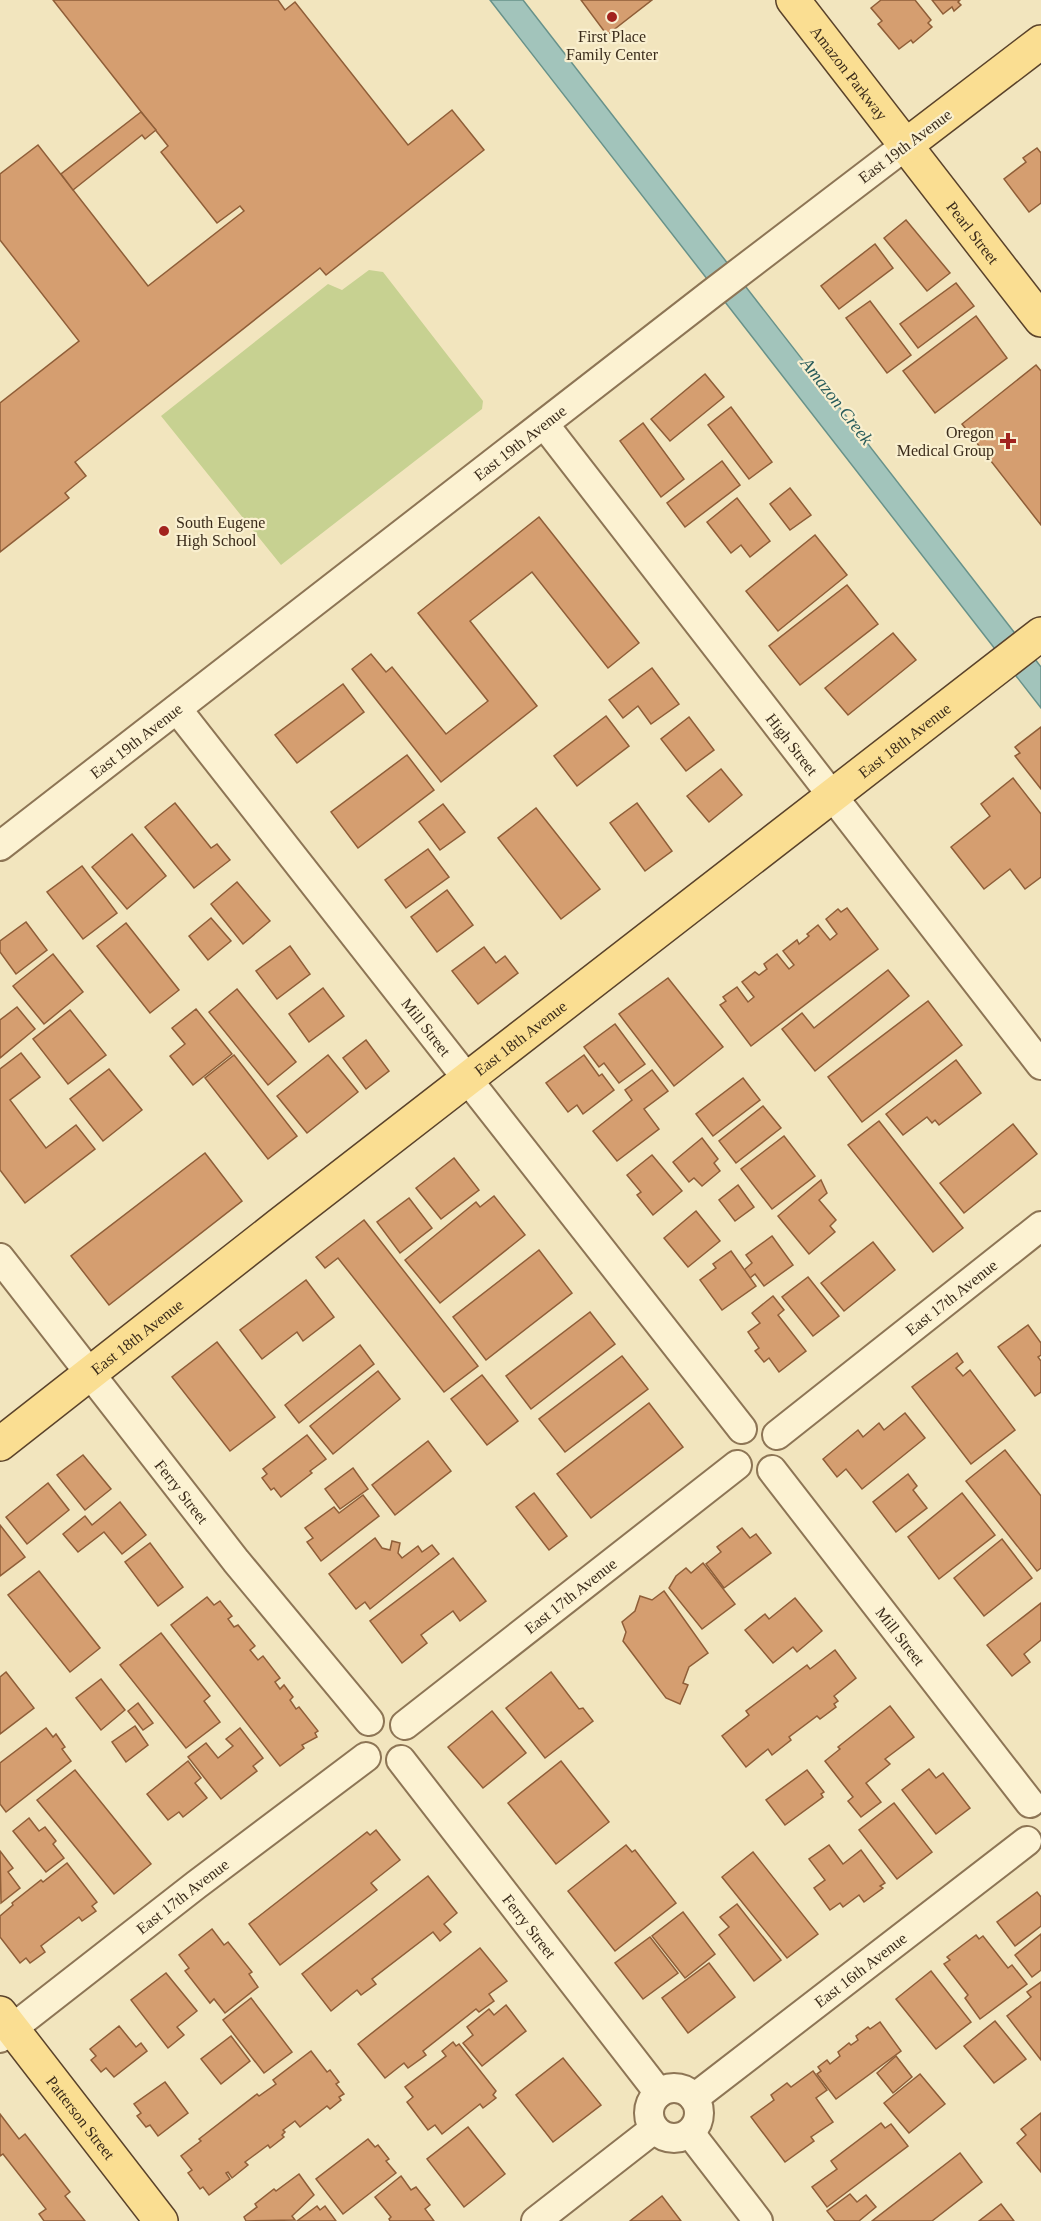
<svg xmlns="http://www.w3.org/2000/svg" width="1041" height="2221" font-family="'Times New Roman',serif">
<rect width="100%" height="100%" fill="#f2e5be"/>
<!-- green -->
<path fill="#c7d191" d="M369,270L383,272L483,401L482,409L281,565L161,416L328,284L342,290Z"/>
<!-- water -->
<path fill="#a2c4bb" stroke="#68928a" stroke-width="1.5" d="M490,0H523L1007,623L1041,667V708Z"/>
<!-- building -->
<g fill="#d59e70" stroke="#8f5e38" stroke-width="1.5">
<path d="M53,0H278L285,10L295,2L408,145L452,110L484,150L326,275L320,268L75,462L86,476L65,493L69,498L0,552V403L79,341L0,240V174L38,145L148,286L244,211L240,206L217,223L161,152L168,146Z"/>
<path d="M581,0H652L607,35Z"/>
<path d="M881,0H915L931,20L928,23L932,27L913,43L911,40L899,49L878,24L882,21L871,8Z"/>
<path d="M932,0H960L958,2L961,5L954,11L952,7L943,14Z"/>
<path d="M141,112L156,130L145,139L142,135L73,190L61,174Z"/>
<path d="M1037,148L1041,153V203L1029,212L1004,179L1026,162L1023,158Z"/>
<path d="M906,220L950,273L927,291L884,238Z"/>
<path d="M875,244L893,268L839,309L821,286Z"/>
<path d="M956,283L974,306L918,348L900,324Z"/>
<path d="M870,301L911,355L887,373L846,318Z"/>
<path d="M976,316L1007,358L935,413L903,371Z"/>
<path d="M1036,365L1041,371V525L962,424Z"/>
<path d="M705,374L724,397L670,441L651,419Z"/>
<path d="M731,407L772,462L749,479L708,425Z"/>
<path d="M643,423L684,479L661,497L620,441Z"/>
<path d="M722,461L740,485L685,527L667,503Z"/>
<path d="M790,488L811,515L790,530L770,504Z"/>
<path d="M737,498L770,541L750,557L741,545L731,553L707,522Z"/>
<path d="M539,517L639,643L608,668L532,572L470,621L537,706L441,782L352,669L371,654L386,672L392,667L446,734L488,701L418,613Z"/>
<path d="M815,535L847,575L778,631L746,591Z"/>
<path d="M847,585L878,624L800,685L769,646Z"/>
<path d="M893,633L916,660L848,715L825,688Z"/>
<path d="M652,668L679,704L651,724L638,706L623,718L609,700Z"/>
<path d="M343,684L364,712L297,763L275,735Z"/>
<path d="M606,716L629,746L577,786L554,756Z"/>
<path d="M689,717L714,750L686,771L661,739Z"/>
<path d="M1041,727V789L1015,756L1020,753L1015,747Z"/>
<path d="M407,755L434,790L358,848L331,812Z"/>
<path d="M721,769L742,795L709,822L687,796Z"/>
<path d="M1013,778L1041,814V877L1025,889L1010,869L984,889L951,847L990,816L981,804Z"/>
<path d="M175,803L211,848L217,844L230,860L194,888L145,827Z"/>
<path d="M637,803L672,851L645,871L610,823Z"/>
<path d="M443,804L465,832L440,850L419,822Z"/>
<path d="M536,808L600,889L561,919L498,838Z"/>
<path d="M132,834L166,876L127,909L92,867Z"/>
<path d="M428,849L449,877L406,908L385,880Z"/>
<path d="M82,866L117,913L83,939L47,892Z"/>
<path d="M237,882L270,921L243,944L211,904Z"/>
<path d="M447,890L473,925L437,952L411,917Z"/>
<path d="M847,908L878,949L751,1046L720,1005L726,1001L723,997L737,987L748,1002L754,997L742,982L755,972L759,975L767,969L764,964L777,954L789,969L794,965L783,951L797,940L799,944L809,936L807,934L818,925L830,940L837,934L826,919L838,909L841,912Z"/>
<path d="M211,918L231,941L208,960L189,936Z"/>
<path d="M26,922L47,950L16,974L0,952V941Z"/>
<path d="M126,923L179,990L150,1013L97,946Z"/>
<path d="M290,946L310,974L277,999L256,971Z"/>
<path d="M484,947L496,963L505,956L518,973L478,1004L452,971Z"/>
<path d="M53,954L83,992L44,1024L13,986Z"/>
<path d="M888,970L909,996L815,1071L782,1029L802,1013L814,1028Z"/>
<path d="M668,978L723,1047L674,1086L619,1014Z"/>
<path d="M323,988L344,1016L309,1042L289,1014Z"/>
<path d="M237,989L296,1062L268,1085L209,1012Z"/>
<path d="M928,1001L962,1045L862,1122L828,1077Z"/>
<path d="M17,1007L35,1029L0,1058V1020Z"/>
<path d="M196,1009L232,1054L193,1085L170,1056L185,1044L172,1028Z"/>
<path d="M70,1010L106,1055L68,1084L33,1039Z"/>
<path d="M615,1024L645,1064L619,1083L604,1063L599,1067L584,1047Z"/>
<path d="M366,1040L389,1071L366,1089L343,1058Z"/>
<path d="M21,1053L40,1077L10,1100L46,1148L76,1125L95,1149L25,1203L0,1170V1069Z"/>
<path d="M234,1055L297,1136L268,1159L205,1078Z"/>
<path d="M328,1055L358,1092L307,1133L277,1096Z"/>
<path d="M584,1055L599,1076L602,1074L614,1090L583,1114L577,1105L568,1112L546,1083Z"/>
<path d="M956,1060L981,1093L939,1125L935,1120L932,1123L927,1117L903,1135L886,1114Z"/>
<path d="M109,1069L142,1110L103,1141L70,1099Z"/>
<path d="M652,1070L668,1091L644,1109L659,1129L617,1161L593,1131L632,1100L625,1090Z"/>
<path d="M743,1078L760,1100L713,1136L696,1114Z"/>
<path d="M763,1106L781,1128L736,1163L719,1141Z"/>
<path d="M879,1121L963,1228L933,1252L848,1145Z"/>
<path d="M1013,1124L1037,1154L964,1213L940,1183Z"/>
<path d="M784,1136L815,1176L772,1209L741,1169Z"/>
<path d="M702,1138L718,1159L714,1163L720,1171L702,1186L694,1178L689,1182L673,1162Z"/>
<path d="M205,1153L242,1201L109,1305L71,1256Z"/>
<path d="M652,1155L682,1191L653,1215L637,1195L641,1192L627,1175Z"/>
<path d="M454,1158L479,1190L441,1219L416,1188Z"/>
<path d="M821,1180L827,1193L819,1200L836,1220L830,1226L835,1232L809,1254L778,1216Z"/>
<path d="M738,1185L754,1207L735,1221L719,1200Z"/>
<path d="M494,1196L525,1235L440,1303L405,1260L476,1202L480,1207Z"/>
<path d="M409,1198L432,1228L400,1253L377,1222Z"/>
<path d="M696,1211L720,1241L688,1267L664,1238Z"/>
<path d="M364,1220L478,1366L444,1392L338,1258L325,1268L316,1257Z"/>
<path d="M772,1236L793,1265L764,1286L755,1274L750,1278L744,1270L752,1263L746,1255Z"/>
<path d="M873,1242L895,1270L844,1311L821,1283Z"/>
<path d="M539,1250L572,1293L486,1360L453,1317Z"/>
<path d="M731,1251L756,1286L722,1310L700,1280L716,1268L713,1264Z"/>
<path d="M808,1277L839,1316L813,1336L782,1297Z"/>
<path d="M306,1280L334,1317L303,1341L297,1332L262,1359L240,1330Z"/>
<path d="M773,1296L784,1310L778,1315L806,1351L779,1372L769,1358L764,1362L755,1351L759,1348L748,1332L760,1323L752,1313Z"/>
<path d="M590,1312L615,1344L531,1409L506,1376Z"/>
<path d="M1028,1325L1041,1343V1355L1038,1357L1041,1361V1392L1035,1396L998,1347Z"/>
<path d="M217,1342L275,1417L230,1451L172,1377Z"/>
<path d="M360,1345L374,1364L299,1423L285,1405Z"/>
<path d="M957,1353L963,1362L956,1368L963,1376L970,1370L1015,1430L971,1464L912,1387Z"/>
<path d="M622,1356L648,1389L565,1452L539,1419Z"/>
<path d="M378,1371L400,1399L333,1454L310,1426Z"/>
<path d="M482,1375L518,1421L487,1445L451,1399Z"/>
<path d="M649,1403L683,1447L591,1518L557,1474Z"/>
<path d="M905,1413L925,1438L862,1489L846,1469L837,1477L823,1459L858,1430L863,1437L879,1423L884,1430Z"/>
<path d="M307,1435L326,1459L310,1471L312,1473L281,1497L274,1488L271,1490L262,1478L267,1474L263,1469Z"/>
<path d="M428,1441L451,1471L395,1515L372,1485Z"/>
<path d="M1005,1450L1041,1496V1568L1037,1571L966,1481Z"/>
<path d="M83,1455L111,1489L85,1510L57,1475Z"/>
<path d="M353,1468L368,1489L340,1509L325,1489Z"/>
<path d="M908,1474L917,1486L913,1490L927,1508L896,1532L873,1502Z"/>
<path d="M48,1483L69,1510L27,1544L6,1517Z"/>
<path d="M534,1493L567,1536L549,1550L516,1507Z"/>
<path d="M962,1493L995,1535L939,1579L908,1537Z"/>
<path d="M363,1495L379,1516L321,1561L307,1542L313,1538L305,1528L334,1507L339,1513Z"/>
<path d="M120,1502L146,1535L122,1554L104,1532L78,1552L63,1534L85,1516L92,1525Z"/>
<path d="M0,1525L25,1557L0,1576Z"/>
<path d="M742,1528L750,1538L756,1534L771,1553L724,1588L706,1564L721,1552L717,1547Z"/>
<path d="M375,1538L382,1548L390,1550L392,1541L400,1543L398,1553L402,1558L418,1546L422,1552L432,1545L439,1554L370,1609L365,1602L356,1609L329,1574Z"/>
<path d="M1002,1539L1032,1578L984,1616L954,1578Z"/>
<path d="M150,1543L183,1587L158,1606L125,1562Z"/>
<path d="M453,1558L486,1601L460,1621L453,1611L421,1635L427,1643L402,1663L370,1621Z"/>
<path d="M703,1563L735,1604L702,1629L669,1588L676,1576L686,1568L691,1573Z"/>
<path d="M39,1571L100,1648L70,1672L8,1595Z"/>
<path d="M664,1591L708,1653L689,1667L683,1683L688,1685L680,1704L666,1698L623,1641L626,1632L622,1622L635,1611L640,1596L652,1600Z"/>
<path d="M207,1597L214,1605L220,1601L232,1616L228,1619L234,1627L238,1625L255,1646L250,1650L258,1660L263,1656L280,1678L275,1682L280,1689L284,1685L293,1697L290,1700L296,1709L299,1707L318,1731L315,1733L317,1737L302,1745L304,1748L280,1766L171,1625Z"/>
<path d="M795,1598L822,1631L797,1652L793,1647L773,1663L745,1630L765,1614L769,1619Z"/>
<path d="M1041,1603V1640L1024,1654L1030,1662L1012,1676L987,1645Z"/>
<path d="M161,1633L210,1696L204,1701L220,1722L186,1748L120,1665Z"/>
<path d="M835,1650L856,1678L834,1696L838,1701L834,1704L836,1707L820,1719L817,1716L789,1737L791,1740L772,1755L768,1749L746,1767L722,1736L749,1715L746,1711L807,1665L810,1669Z"/>
<path d="M6,1672L34,1708L0,1734V1677Z"/>
<path d="M551,1672L579,1709L583,1708L593,1721L545,1758L506,1708Z"/>
<path d="M101,1679L125,1710L101,1730L76,1698Z"/>
<path d="M138,1703L153,1723L143,1730L128,1711Z"/>
<path d="M890,1706L914,1737L885,1759L890,1764L866,1783L881,1802L861,1817L848,1801L853,1797L825,1761L840,1749L838,1747Z"/>
<path d="M492,1711L526,1753L483,1788L448,1747Z"/>
<path d="M135,1726L148,1745L126,1762L112,1742Z"/>
<path d="M46,1728L53,1737L56,1734L65,1747L62,1749L71,1761L6,1812L0,1804V1763Z"/>
<path d="M240,1728L263,1758L253,1766L257,1771L221,1799L188,1757L206,1743L218,1758L233,1746L226,1739Z"/>
<path d="M188,1761L201,1778L195,1783L207,1798L183,1817L179,1812L168,1820L147,1794Z"/>
<path d="M561,1761L609,1822L556,1864L508,1803Z"/>
<path d="M929,1769L936,1778L943,1773L970,1808L936,1834L902,1790Z"/>
<path d="M75,1770L151,1864L114,1894L37,1800Z"/>
<path d="M807,1770L824,1792L821,1794L823,1797L785,1825L766,1800Z"/>
<path d="M894,1803L932,1852L897,1879L859,1830Z"/>
<path d="M29,1818L39,1831L45,1827L56,1841L53,1844L64,1858L46,1872L13,1831Z"/>
<path d="M376,1830L400,1860L371,1883L377,1890L280,1965L249,1924L367,1832L370,1835Z"/>
<path d="M626,1845L632,1852L635,1850L676,1903L615,1951L568,1891Z"/>
<path d="M829,1845L843,1864L861,1850L885,1883L880,1886L883,1888L864,1902L859,1895L843,1907L840,1903L830,1910L814,1888L825,1880L809,1859Z"/>
<path d="M0,1851L13,1868L8,1872L20,1888L1,1903Z"/>
<path d="M753,1852L818,1934L787,1958L722,1877Z"/>
<path d="M67,1863L97,1902L92,1906L96,1911L82,1921L79,1917L41,1946L45,1952L30,1963L26,1958L20,1963L0,1937V1916L13,1905L12,1903L41,1880L43,1882Z"/>
<path d="M428,1876L457,1913L444,1924L451,1932L440,1941L433,1932L372,1979L376,1984L361,1995L357,1990L331,2011L302,1974Z"/>
<path d="M1037,1892L1041,1897V1926L1015,1946L997,1922Z"/>
<path d="M737,1904L781,1960L754,1981L719,1935L729,1927L720,1917Z"/>
<path d="M683,1912L715,1954L685,1978L652,1936Z"/>
<path d="M212,1929L224,1945L228,1942L252,1972L249,1974L258,1987L225,2013L214,1999L210,2003L185,1971L189,1968L179,1955Z"/>
<path d="M1041,1934V1970L1032,1977L1015,1955Z"/>
<path d="M976,1935L979,1939L983,1936L1008,1968L1012,1965L1027,1984L980,2019L965,1998L968,1995L944,1964L950,1960L947,1957Z"/>
<path d="M650,1937L678,1973L643,1999L615,1963Z"/>
<path d="M480,1948L507,1981L489,1994L494,2001L479,2012L476,2009L423,2051L426,2055L408,2068L404,2063L385,2078L358,2044Z"/>
<path d="M709,1963L735,1997L688,2033L662,1998Z"/>
<path d="M931,1971L971,2022L936,2049L896,1999Z"/>
<path d="M166,1973L197,2011L177,2027L184,2035L168,2048L131,2000Z"/>
<path d="M1041,1982V2060L1007,2016L1031,1997L1027,1992Z"/>
<path d="M251,1998L292,2052L264,2073L223,2020Z"/>
<path d="M506,2005L526,2031L482,2066L463,2043L473,2035L467,2027L489,2009L494,2015Z"/>
<path d="M995,2021L1026,2059L994,2083L964,2046Z"/>
<path d="M880,2022L901,2051L836,2099L817,2074L821,2071L818,2067L827,2060L830,2064L840,2056L838,2052L849,2043L851,2045L858,2040L856,2036L868,2027L870,2029Z"/>
<path d="M119,2026L136,2047L141,2043L147,2051L114,2077L106,2068L101,2072L91,2060L96,2056L90,2049Z"/>
<path d="M231,2036L250,2061L221,2084L201,2059Z"/>
<path d="M453,2042L456,2046L459,2044L496,2091L493,2095L496,2098L483,2108L480,2104L442,2134L435,2125L428,2130L407,2102L413,2097L405,2087L446,2056L442,2051Z"/>
<path d="M311,2051L327,2072L330,2070L339,2082L336,2084L344,2094L339,2097L341,2100L330,2109L327,2106L300,2127L295,2121L283,2130L285,2132L282,2135L284,2137L270,2148L268,2145L245,2162L248,2165L232,2178L228,2172L226,2173L230,2179L209,2195L203,2187L200,2189L188,2173L192,2170L181,2156L201,2141L199,2139L257,2094L259,2096L276,2084L273,2080Z"/>
<path d="M896,2056L912,2077L893,2093L877,2073Z"/>
<path d="M563,2058L601,2105L553,2142L516,2095Z"/>
<path d="M813,2071L827,2090L816,2098L833,2122L811,2137L814,2141L785,2162L751,2117L774,2100L771,2095L787,2083L791,2087Z"/>
<path d="M920,2074L945,2104L909,2133L884,2103Z"/>
<path d="M165,2082L188,2113L158,2136L150,2125L146,2127L137,2116L141,2113L134,2104Z"/>
<path d="M1041,2113V2172L1017,2143L1026,2135L1021,2129Z"/>
<path d="M0,2114L19,2139L25,2134L70,2192L65,2196L85,2221H44L39,2214L46,2209L3,2154L0,2156Z"/>
<path d="M881,2123L885,2128L891,2124L908,2146L827,2207L812,2187L837,2169L831,2161Z"/>
<path d="M468,2127L505,2174L464,2207L427,2159Z"/>
<path d="M368,2139L375,2147L378,2145L389,2159L386,2161L396,2173L343,2214L316,2179Z"/>
<path d="M960,2153L982,2182L932,2221H872Z"/>
<path d="M299,2174L314,2195L292,2216L295,2220L246,2221L244,2217L257,2207L255,2204L274,2189L276,2191Z"/>
<path d="M401,2176L411,2190L416,2187L430,2205L425,2209L434,2221H390L389,2219L391,2217L375,2197Z"/>
<path d="M850,2194L857,2202L866,2195L876,2207L859,2221H835L827,2211Z"/>
<path d="M662,2196L681,2221H630Z"/>
<path d="M1001,2204L1014,2221H979Z"/>
<path d="M317,2206L320,2210L325,2206L336,2221H297Z"/>
</g>
<g fill="none" stroke-linecap="round" stroke-linejoin="round">
<!-- minor casing -->
<g stroke="#8d7555" stroke-width="32">
<g id="minor">
<path id="s1" d="M544,424L1041,1065"/>
<path id="s2" d="M177,709L742,1429"/>
<path id="s3" d="M0,846L711,294L905,146"/>
<path id="s4" d="M0,1258L236,1561L369,1721"/>
<path id="s5" d="M777,1435L1041,1226"/>
<path id="s6" d="M772,1470L1030,1803"/>
<path id="s7" d="M405,1725L737,1465"/>
<path id="s8" d="M401,1760L659,2093"/>
<path id="s9" d="M0,2038L196,1885L366,1757"/>
<circle cx="674" cy="2113" r="25"/>
<path id="s10" d="M694,2098L1027,1841"/>
<path d="M690,2133L758,2221"/>
<path d="M536,2221L654,2129"/>
</g>
</g>
<!-- major casing -->
<g stroke="#5a422a" stroke-width="36">
<g id="major">
<path id="s11" d="M793,0L1041,320"/>
<path d="M905,146L1041,42"/>
<path id="s12" d="M0,1444L279,1225L1041,634"/>
<path id="s13" d="M0,2013L161,2221"/>
</g>
</g>
<!-- minor -->
<use href="#minor" stroke="#fcf2d2" stroke-width="28"/>
<!-- major -->
<use href="#major" stroke="#fade92" stroke-width="33"/>
</g>
<!-- markers -->
<g fill="#a2231e" stroke="#f9efcf" stroke-width="2">
<circle cx="612" cy="17" r="6"/>
<path d="M1005 432h6v6h6v6h-6v6h-6v-6h-6v-6h6z"/>
<circle cx="164" cy="531" r="6"/>
</g>
<g text-anchor="middle" dominant-baseline="central" stroke-width="4.5" stroke-linejoin="round" paint-order="stroke">
<!-- poi labels -->
<g font-size="16" fill="#3b2c1b" stroke="#f9efcf">
<text x="612" y="36">First Place<tspan x="612" dy="18">Family Center</tspan></text>
<text x="994" y="432" text-anchor="end">Oregon<tspan x="994" dy="18">Medical Group</tspan></text>
<text x="176" y="522" text-anchor="start">South Eugene<tspan x="176" dy="18">High School</tspan></text>
</g>
<!-- street labels -->
<g font-size="16" fill="#3b2c1b" stroke="#f9efcf">
<text stroke="none"><textPath href="#s11" startOffset="92">Amazon Parkway</textPath></text>
<text transform="translate(905 146) rotate(-37)">East 19th Avenue</text>
<text stroke="none"><textPath href="#s11" startOffset="294">Pearl Street</textPath></text>
<text stroke="none"><textPath href="#s3" startOffset="658">East 19th Avenue</textPath></text>
<text stroke="none"><textPath href="#s12" startOffset="1146">East 18th Avenue</textPath></text>
<text stroke="none"><textPath href="#s3" startOffset="172">East 19th Avenue</textPath></text>
<text stroke="none"><textPath href="#s1" startOffset="405">High Street</textPath></text>
<text stroke="none"><textPath href="#s2" startOffset="404">Mill Street</textPath></text>
<text stroke="none"><textPath href="#s12" startOffset="660">East 18th Avenue</textPath></text>
<text stroke="none"><textPath href="#s5" startOffset="222">East 17th Avenue</textPath></text>
<text stroke="none"><textPath href="#s12" startOffset="174">East 18th Avenue</textPath></text>
<text stroke="none"><textPath href="#s4" startOffset="296">Ferry Street</textPath></text>
<text stroke="none"><textPath href="#s7" startOffset="210">East 17th Avenue</textPath></text>
<text stroke="none"><textPath href="#s6" startOffset="210">Mill Street</textPath></text>
<text stroke="none"><textPath href="#s9" startOffset="231">East 17th Avenue</textPath></text>
<text stroke="none"><textPath href="#s8" startOffset="210">Ferry Street</textPath></text>
<text stroke="none"><textPath href="#s10" startOffset="210">East 16th Avenue</textPath></text>
<text stroke="none"><textPath href="#s13" startOffset="132">Patterson Street</textPath></text>
</g>
<!-- water labels -->
<g font-size="18" font-style="italic" fill="#295c5b" stroke="#f9efcf">
<text transform="translate(837 401) rotate(52)">Amazon Creek</text>
</g>
</g>
</svg>
